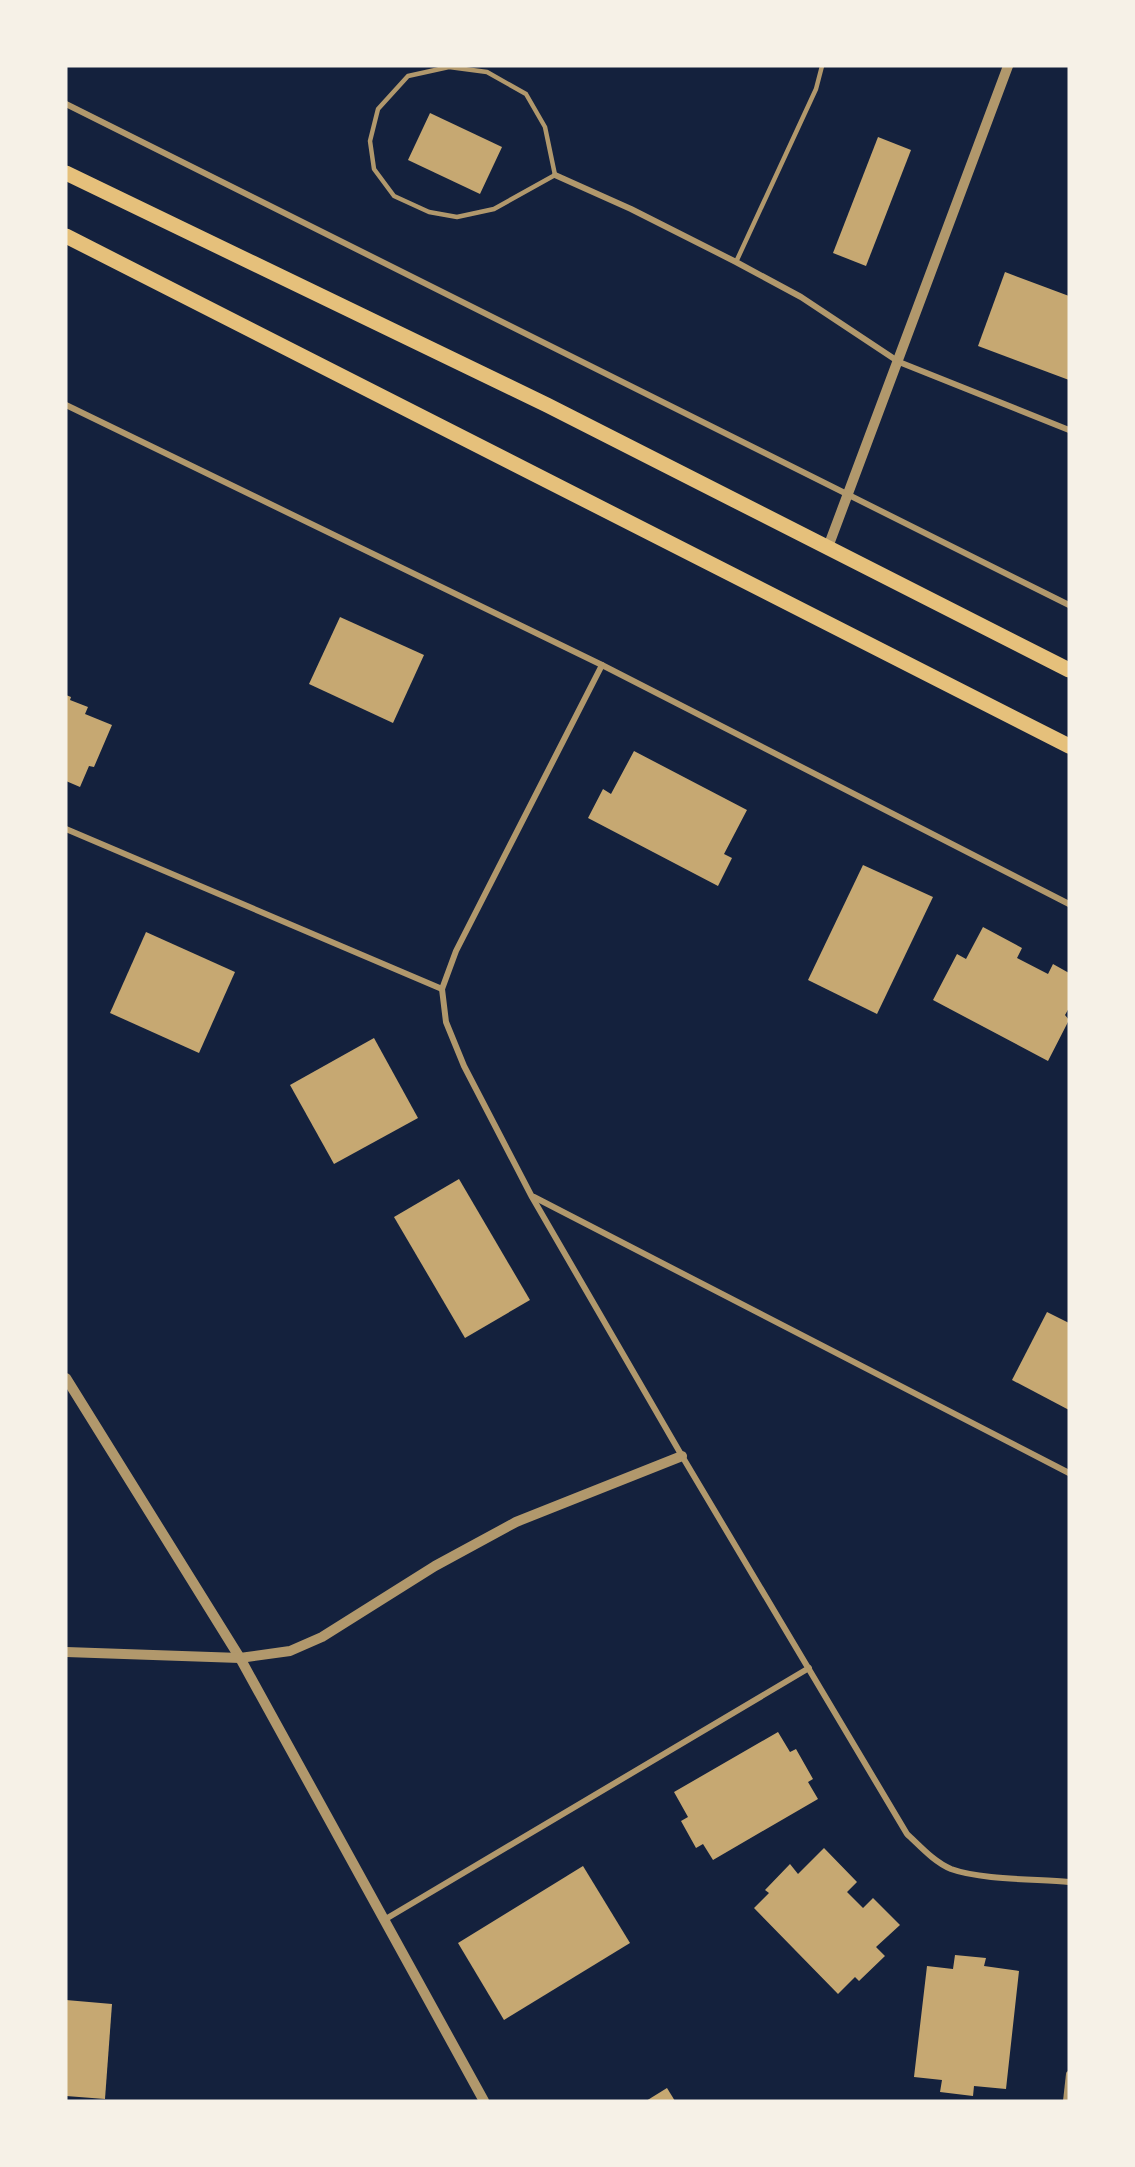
<svg xmlns="http://www.w3.org/2000/svg" width="1135" height="2167" font-family="'IBM Plex Sans',sans-serif">
<rect width="100%" height="100%" fill="#14213d"/>
<!-- building -->
<g fill="#c6a872">
<path d="M430,113L502,147L480,194L408,160Z"/>
<path d="M878,137L911,150L866,266L833,253Z"/>
<path d="M1005,272L1069,296V380L978,346Z"/>
<path d="M340,617L424,655L393,723L309,684Z"/>
<path d="M66,695L71,697L70,700L88,707L85,714L112,725L94,767L89,766L80,787L66,781Z"/>
<path d="M634,751L747,810L724,854L732,858L718,886L588,818L603,789L611,794Z"/>
<path d="M863,865L933,897L877,1014L808,980Z"/>
<path d="M983,927L1022,948L1017,958L1048,974L1053,964L1069,973V1008L1065,1015L1069,1020L1048,1061L933,1000L957,954L966,959Z"/>
<path d="M146,932L235,972L199,1053L110,1013Z"/>
<path d="M374,1038L418,1118L334,1164L290,1085Z"/>
<path d="M459,1179L530,1300L465,1338L394,1217Z"/>
<path d="M1047,1312L1069,1323V1410L1012,1380Z"/>
<path d="M778,1732L790,1752L796,1749L813,1779L808,1782L818,1799L713,1860L703,1844L696,1848L681,1821L688,1817L674,1792Z"/>
<path d="M824,1848L857,1882L847,1892L863,1908L873,1898L900,1925L876,1947L885,1956L859,1981L855,1977L838,1994L754,1908L769,1893L765,1890L790,1864L798,1874Z"/>
<path d="M583,1866L630,1943L504,2020L458,1943Z"/>
<path d="M955,1955L986,1958L984,1966L1019,1971L1006,2089L974,2086L973,2096L940,2092L942,2080L914,2077L927,1966L953,1969Z"/>
<path d="M66,2000L112,2004L105,2099L66,2096Z"/>
<path d="M667,2088L675,2101H646Z"/>
</g>
<g fill="none" stroke-linecap="round" stroke-linejoin="round">
<!-- service -->
<g stroke="#b1986c" stroke-width="4.5">
<path d="M449,67L487,72L526,94L545,127L555,175L494,209L457,217L429,212L394,196L374,169L370,141L378,109L408,76Z"/>
<path d="M736,262L816,89L822,66"/>
</g>
<!-- minor -->
<g stroke="#b1986c" stroke-width="6">
<path d="M66,104L1069,605"/>
<path d="M555,175L631,209L736,262L801,297L899,362L1069,430"/>
<path d="M66,405L602,665L1069,904"/>
<path d="M602,665L456,951L442,989L446,1022L464,1066L532,1197L682,1456L907,1834C920,1846 934,1862 951,1869C981,1880 1036,1879 1069,1882"/>
<path d="M66,829L442,989"/>
<path d="M534,1197L1069,1473"/>
<path d="M384,1920L809,1668"/>
<path d="M1066,2101L1069,2074"/>
</g>
<!-- tertiary -->
<g stroke="#b1986c" stroke-width="10">
<path d="M828,547L1008,66"/>
<path d="M66,1378L240,1658L484,2101"/>
<path d="M66,1652L240,1658L290,1651L322,1637L435,1566L516,1522L682,1456"/>
</g>
<!-- primary -->
<g stroke="#e5c07b" stroke-width="15">
<path d="M66,173L547,405L1069,670"/>
<path d="M66,236L1069,746"/>
</g>
</g>
<!-- border -->
<rect width="1135" height="2167" fill="none" stroke="#f6f1e7" stroke-width="135"/>
</svg>
